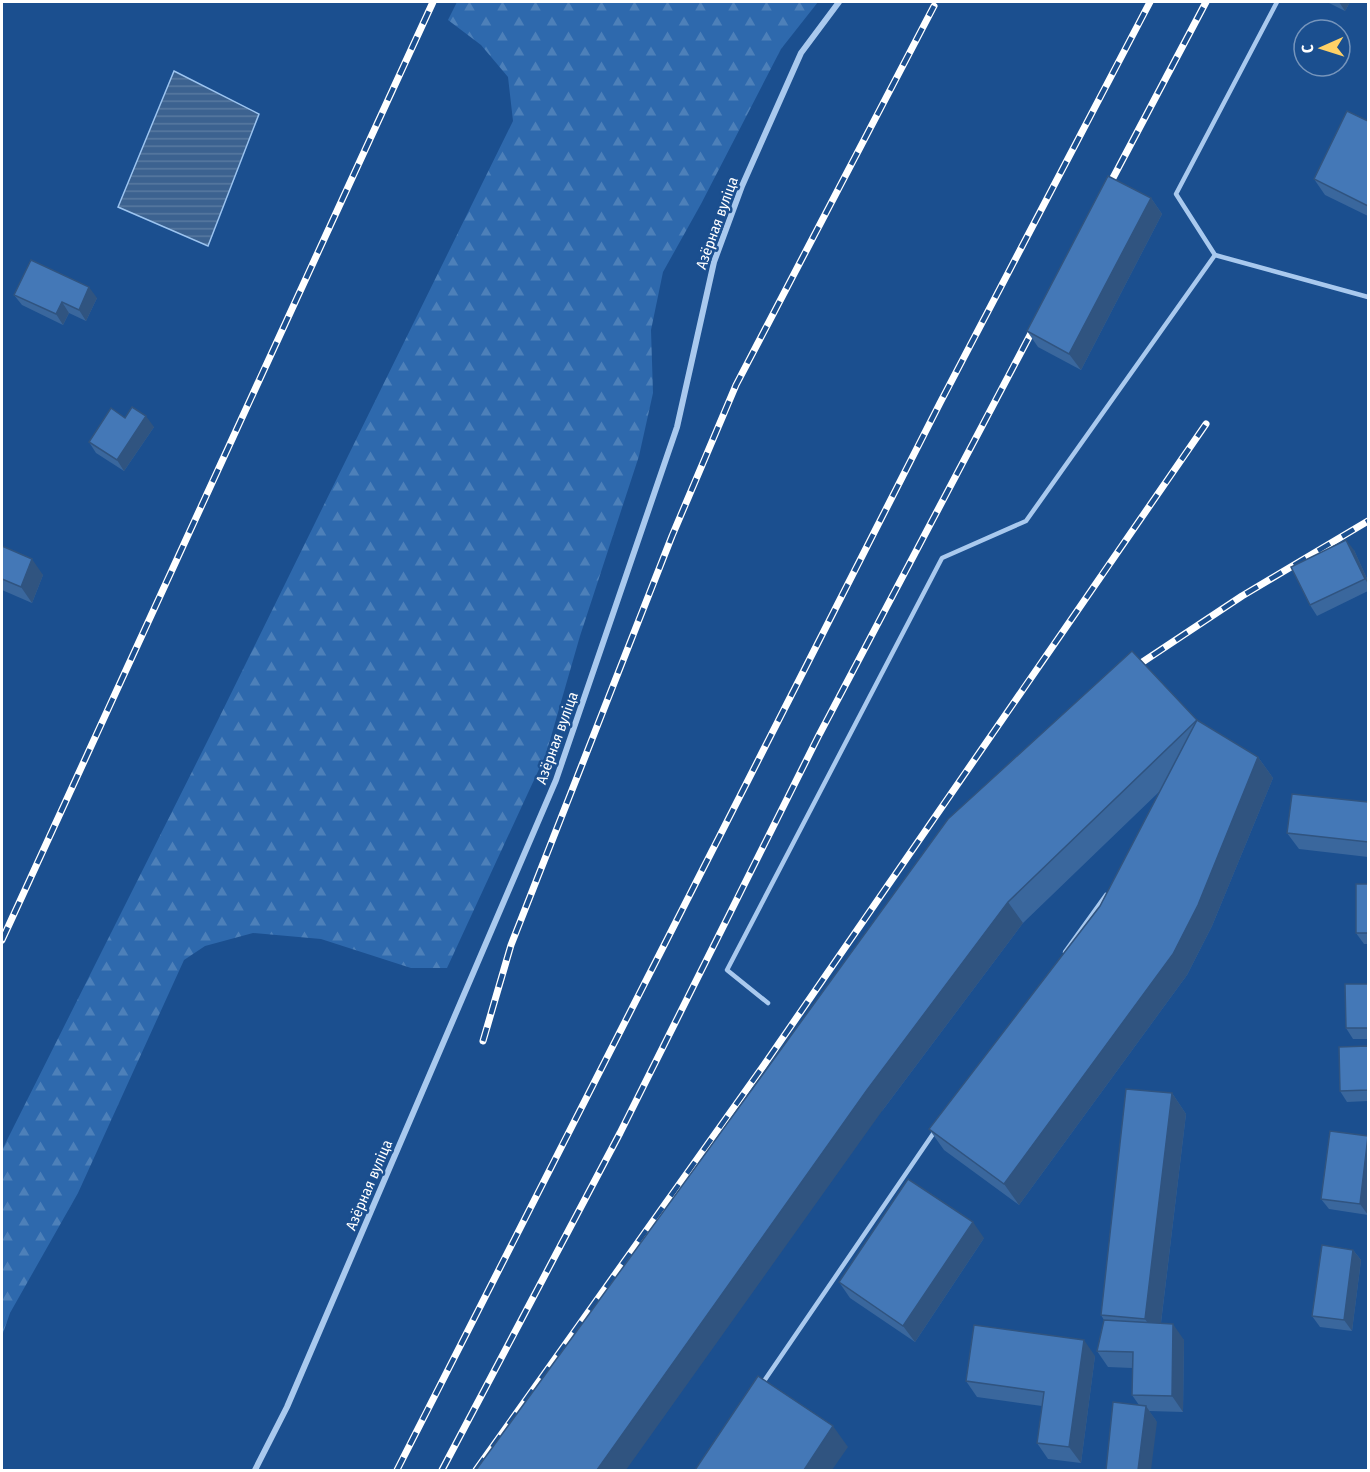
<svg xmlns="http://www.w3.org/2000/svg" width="1370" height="1472" font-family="'Fira Sans Condensed',sans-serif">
<defs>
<pattern id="forest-firs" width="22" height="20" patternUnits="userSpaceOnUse" patternTransform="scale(1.5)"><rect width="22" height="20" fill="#2e69ad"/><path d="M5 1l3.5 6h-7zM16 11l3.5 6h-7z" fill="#4d80b9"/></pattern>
<pattern id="water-rules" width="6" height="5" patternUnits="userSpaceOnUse" patternTransform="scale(1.5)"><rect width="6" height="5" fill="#3c6290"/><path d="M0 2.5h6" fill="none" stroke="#597aa1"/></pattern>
</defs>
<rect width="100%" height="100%" fill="#1b4f8f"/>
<!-- forest -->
<path fill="url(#forest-firs)" d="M457,2H818L781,49L701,204L663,272L651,330L653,393L639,456L580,636L546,754L447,968H411L321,939L253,933L205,946L184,960L78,1193L10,1313L2,1336V1150L217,722L513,121L508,77L481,45L448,20Z"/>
<!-- water -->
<path fill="url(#water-rules)" stroke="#9cc4f0" stroke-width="1.5" d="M174,71L259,114L208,246L118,207Z"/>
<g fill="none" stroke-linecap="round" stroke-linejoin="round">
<!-- lane -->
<g stroke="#a9c9ee" stroke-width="4.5">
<path d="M1215,255L1176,194L1277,2"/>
<path d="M1065,952L1106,895"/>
<path d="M768,1003L727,970L942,558L1026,521L1215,255L1368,297"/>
<path d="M762,1384L935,1131"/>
</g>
<!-- street -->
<path stroke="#a9c9ee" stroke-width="6" d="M255,1470L287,1407L556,780L677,427L714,262L742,186L801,53L839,2"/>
<!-- rail casing -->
<g stroke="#fff" stroke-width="7">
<g id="rail">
<path d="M1105,193L1206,2"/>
<path d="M1129,671L1242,596L1368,521"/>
<path d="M2,940L433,2"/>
<path d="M483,1041L511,945L672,536L736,385L934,6"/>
<path d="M397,1470L940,403L1150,2"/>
<path d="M442,1470L620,1133L818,737L1038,320"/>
<path d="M476,1470L764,1065L1206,424"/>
</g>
</g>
<!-- rail -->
<use href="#rail" stroke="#1b4f8f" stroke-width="4.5" stroke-dasharray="14" stroke-linecap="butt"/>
</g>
<!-- wall -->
<g fill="#3a679d">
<path d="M1327,2H1350L1345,11Z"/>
<path d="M1368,121V216L1325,195L1314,179Z"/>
<path d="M1151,198L1162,214L1081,370L1038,347L1027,331Z"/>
<path d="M14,295L97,298L86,321L69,313L63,325L22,305Z"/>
<path d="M125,418L154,427L124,471L96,453L89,442Z"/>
<path d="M2,546L43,575L32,603L2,590Z"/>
<path d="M1354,550L1368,581V591L1317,616L1310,605Z"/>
<path d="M1197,720L1258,757L1273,778L1212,926L1187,975L1019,1205L944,1150L929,1129L1100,906L1160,791L1023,923L882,1111L948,819Z"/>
<path d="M1368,802V857L1299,849L1287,833Z"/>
<path d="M1368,884V944H1364L1356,933Z"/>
<path d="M1368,984V1039H1353L1346,1028Z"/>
<path d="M1368,1046V1101L1347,1102L1340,1091Z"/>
<path d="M1172,1093L1186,1114L1161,1323L1184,1340L1183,1412L1149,1411L1157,1422L1139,1405L1132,1395V1368L1108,1367L1097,1351L1104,1320L1101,1315Z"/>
<path d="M1368,1136V1215L1329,1209L1321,1199Z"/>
<path d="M984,1238L915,1342L850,1298L839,1282Z"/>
<path d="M1353,1250L1361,1260L1352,1331L1320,1327L1312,1316Z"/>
<path d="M1095,1356L1081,1463L1048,1459L1037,1443L1042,1406L977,1397L966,1381Z"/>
</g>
<!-- shaded-wall -->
<g fill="#305480">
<path d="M1339,2H1350L1345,11Z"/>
<path d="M1151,198L1162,214L1081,370L1069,354Z"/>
<path d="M89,287L97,298L86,321L79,310Z"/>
<path d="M62,302L69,313L63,325L56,314Z"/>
<path d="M146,416L154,427L124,471L117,460Z"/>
<path d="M1346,540L1354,550L1368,581V584L1365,579Z"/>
<path d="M32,559L43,575L32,603L21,587Z"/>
<path d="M1258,757L1273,778L1212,926L1187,975L1019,1205L1004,1184Z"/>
<path d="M1008,902L1023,923L882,1111L626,1470H597L867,1090Z"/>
<path d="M1172,1093L1186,1114L1159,1339L1145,1319Z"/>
<path d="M1368,1138V1215L1360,1204Z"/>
<path d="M973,1222L984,1238L915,1342L903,1326Z"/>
<path d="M1353,1250L1361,1260L1352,1331L1344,1320Z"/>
<path d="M1173,1324L1184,1340L1183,1412L1172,1396Z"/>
<path d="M1084,1340L1095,1356L1081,1463L1069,1447Z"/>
<path d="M1146,1406L1157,1422L1151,1470H1138Z"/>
<path d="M833,1426L848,1447L832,1470H804Z"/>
</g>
<!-- building -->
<g fill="#4478b7" stroke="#305480" stroke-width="1.5">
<path d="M1347,111L1368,121V206L1314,179Z"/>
<path d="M1108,176L1151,198L1069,354L1027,331Z"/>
<path d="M31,260L89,287L79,310L62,302L56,314L14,295Z"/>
<path d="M132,407L146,416L117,460L89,442L111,408L125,418Z"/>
<path d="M1346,540L1365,579L1310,605L1291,567Z"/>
<path d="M2,546L32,559L21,587L2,579Z"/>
<path d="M1132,651L1197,720L1008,902L867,1090L597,1470H476L948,819Z"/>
<path d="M1197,720L1258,757L1198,905L1173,954L1004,1184L929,1129L1100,906Z"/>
<path d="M1292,794L1368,802V842L1287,833Z"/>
<rect x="1356" y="884" width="12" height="49"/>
<path d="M1345,984H1368V1028H1346Z"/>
<path d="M1368,1046V1090L1340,1091L1339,1047Z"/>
<path d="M1126,1089L1172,1093L1145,1319L1101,1315Z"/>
<path d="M1330,1131L1368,1136L1360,1204L1321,1199Z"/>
<path d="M908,1179L973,1222L903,1326L839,1282Z"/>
<path d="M1322,1245L1353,1250L1344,1320L1312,1316Z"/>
<path d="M1104,1320L1173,1324L1172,1396L1132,1395L1133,1352L1097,1351Z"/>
<path d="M974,1325L1084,1340L1069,1447L1037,1443L1044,1392L966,1381Z"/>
<path d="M758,1376L833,1426L804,1470H695Z"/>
<path d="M1113,1402L1146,1406L1138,1470H1106Z"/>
</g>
<g text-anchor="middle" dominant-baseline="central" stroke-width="5" stroke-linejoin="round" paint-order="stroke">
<!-- street labels -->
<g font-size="15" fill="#fff" stroke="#1b4f8f">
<text transform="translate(717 223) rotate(-70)">Азёрная вуліца</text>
<text transform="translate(557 738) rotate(-70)">Азёрная вуліца</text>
<text transform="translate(369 1185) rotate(-67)">Азёрная вуліца</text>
</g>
</g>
<!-- border -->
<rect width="1370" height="1472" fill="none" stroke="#ffffff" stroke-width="6"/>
<!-- north arrow -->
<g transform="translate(1322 48) rotate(267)"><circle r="28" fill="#1b4f8f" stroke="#7695bc" stroke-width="1.5"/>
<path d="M0-4.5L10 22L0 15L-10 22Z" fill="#ffd166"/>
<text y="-9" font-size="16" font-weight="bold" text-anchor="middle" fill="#ffffff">С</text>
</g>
</svg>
